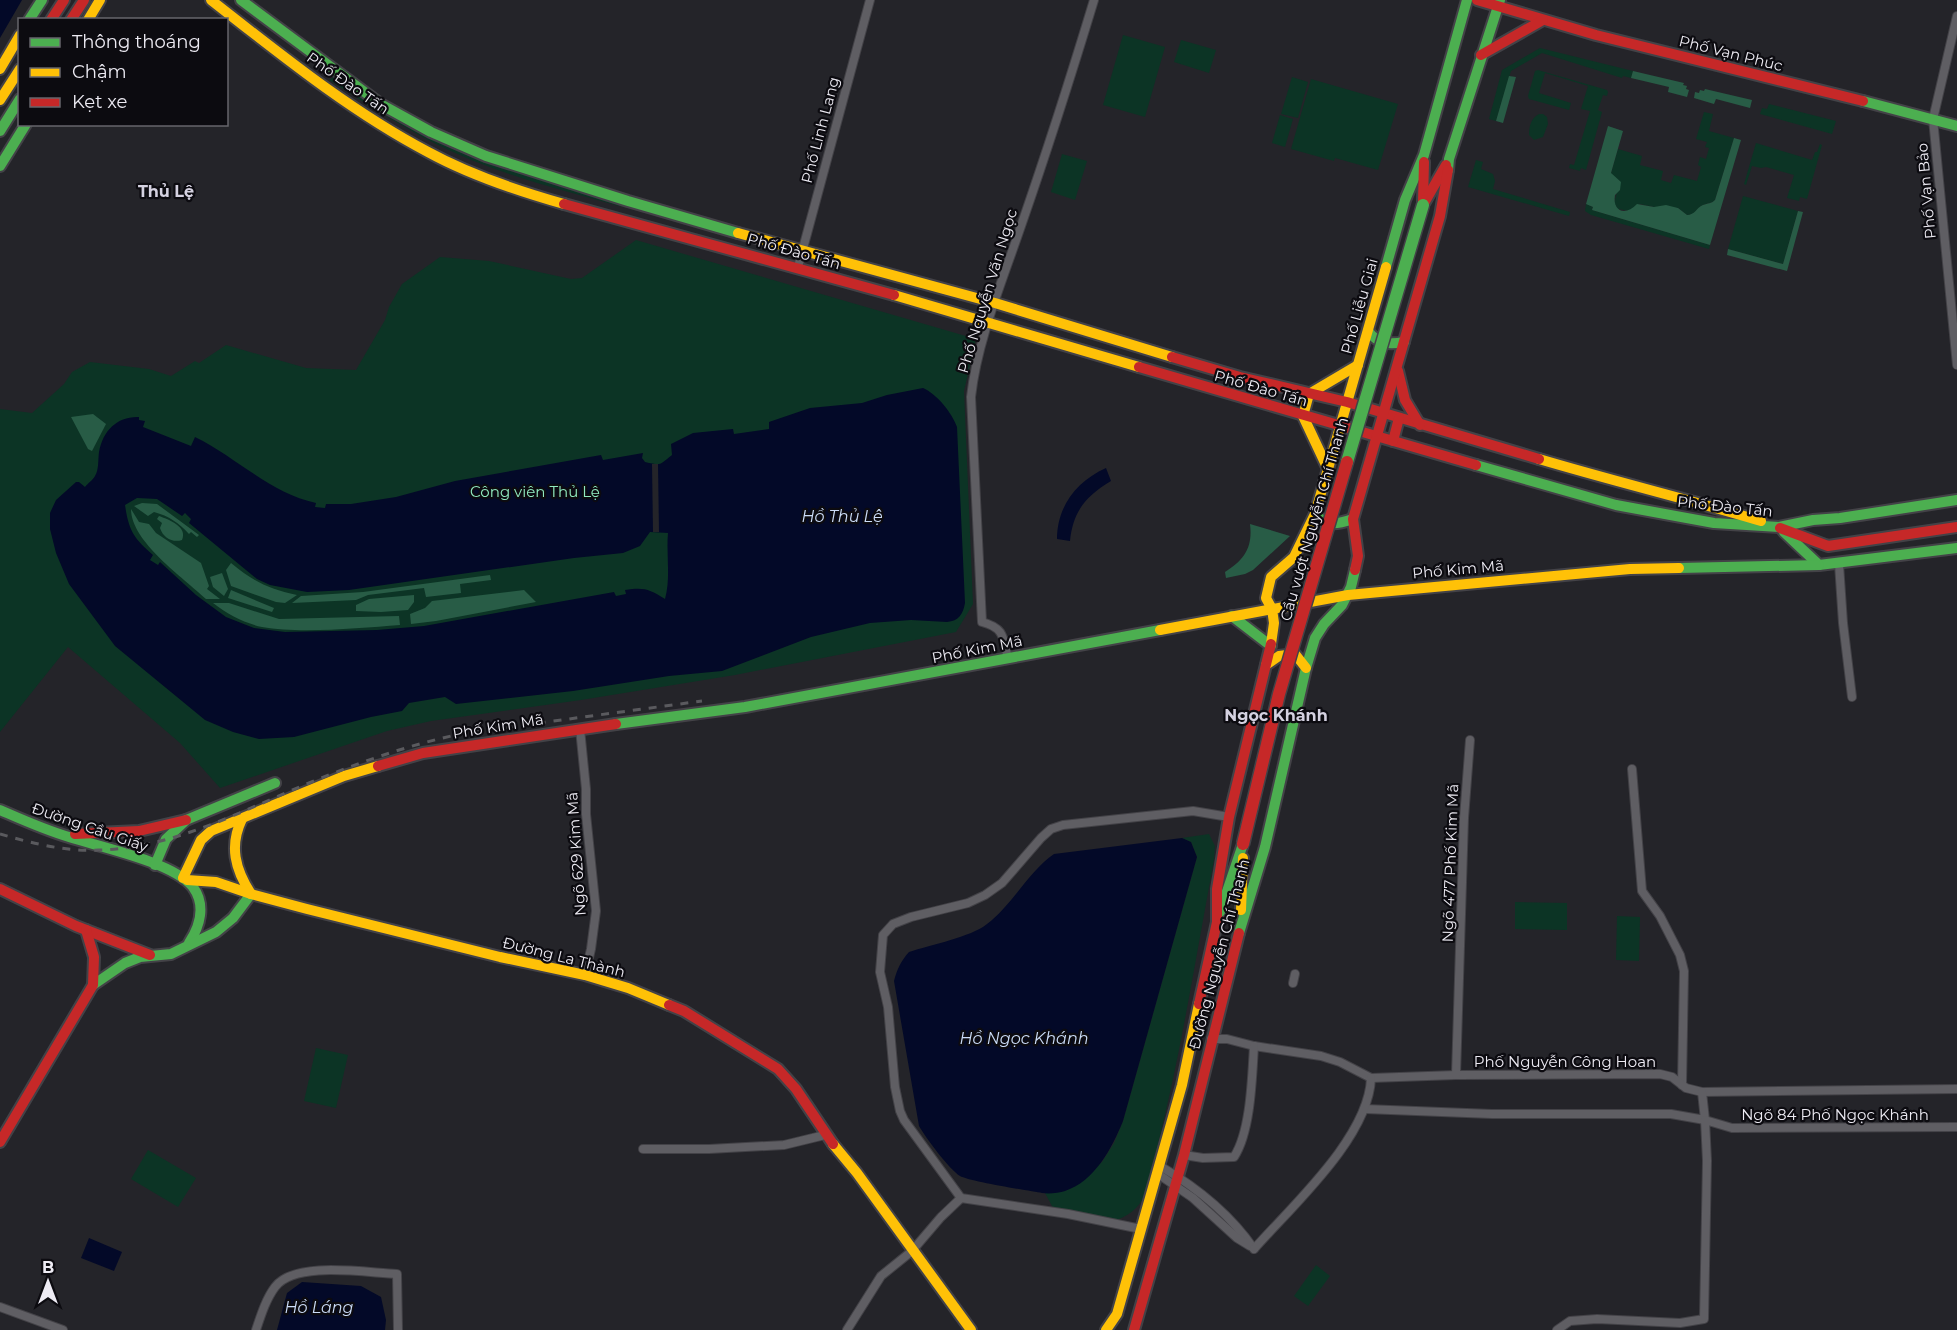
<svg xmlns="http://www.w3.org/2000/svg" width="1957" height="1330" font-family="Montserrat,sans-serif">
<rect width="100%" height="100%" fill="#242429"/>
<!-- green -->
<g fill="#0c3425">
<path d="M1123,35L1165,47L1145,117L1103,105Z"/>
<path d="M1181,40L1216,50L1209,73L1174,62Z"/>
<path d="M1540,48L1633,71L1631,78L1623,76L1622,78L1542,53L1511,71L1496,121L1489,119L1502,70Z"/>
<path d="M1538,70L1607,90L1608,92L1607,96L1603,95L1598,110L1602,112L1586,170L1581,168L1580,171L1569,168L1570,164L1574,165L1590,111L1581,109L1588,86L1545,73L1539,93L1571,103L1569,110L1529,99L1528,96L1535,71Z"/>
<path d="M335,76L502,167L620,205L619,206C557,189 494,173 436,144C399,125 364,102 329,80Z"/>
<path d="M1292,77L1308,82L1298,118L1281,114Z"/>
<path d="M1311,79L1398,104L1378,170L1335,158L1334,161L1291,149Z"/>
<path d="M1769,104L1836,121L1832,134L1760,114L1762,108L1767,109Z"/>
<path d="M1704,112L1713,114L1709,131L1734,138L1715,200C1711,204 1707,203 1703,205C1696,209 1695,215 1687,215L1678,208L1654,207L1640,204L1630,211L1618,209L1614,203L1617,192L1611,173L1618,149L1642,156L1640,165L1663,171L1661,180L1671,183L1674,175L1697,181L1701,167L1698,165L1700,157L1706,159L1709,148L1705,147L1707,142L1696,139Z"/>
<path d="M1539,114H1543L1547,117L1548,124L1543,137L1534,140L1529,135C1529,126 1531,118 1539,114Z"/>
<path d="M1280,115L1293,119L1285,147L1272,143Z"/>
<path d="M1756,143L1812,160L1815,152H1817L1820,144L1822,145L1807,199L1800,197L1799,201L1787,198L1794,175L1766,167L1761,168L1752,166L1746,185L1744,184Z"/>
<path d="M1062,154L1087,161L1075,200L1051,192Z"/>
<path d="M1476,160L1483,162L1481,169L1493,174L1495,181L1493,189L1570,212L1569,216L1468,187Z"/>
<path d="M1743,196L1798,211L1783,264L1728,249Z"/>
<path d="M1586,204L1593,207L1592,210L1710,245L1709,249L1591,215L1585,211Z"/>
<path d="M636,240L976,339L964,391L973,604L956,632L735,675L581,700L431,721L387,731L220,788L180,743L68,647L0,732V409L32,413L64,384L72,372L90,362L149,369L171,376L195,361L199,363L226,345L306,368L356,370L385,320L389,307L402,284L440,257L489,261L571,279L582,278Z"/>
<path d="M1209,834L1215,846L1214,860C1196,956 1181,1053 1157,1148C1152,1166 1150,1194 1136,1208C1114,1230 1086,1221 1058,1217L1045,1193L1065,1191L1102,1162L1114,1143L1123,1121L1197,857L1191,842L1182,838Z"/>
<path d="M1515,902L1567,903V930L1515,929Z"/>
<path d="M1617,916L1640,917L1639,961L1616,960Z"/>
<path d="M316,1048L348,1055L336,1108L304,1101Z"/>
<path d="M148,1150L196,1178L178,1207L131,1179Z"/>
<path d="M1316,1265L1330,1276L1308,1306L1294,1296Z"/>
</g>
<!-- forest -->
<g fill="#285c46">
<path d="M1633,71L1684,83L1683,85L1687,86L1686,89L1689,90L1687,97L1668,92L1669,87L1631,78Z"/>
<path d="M1509,76L1516,77L1503,123L1496,121Z"/>
<path d="M1705,89L1752,100L1750,108L1716,99L1714,104L1694,98L1695,92L1699,93L1700,90L1704,91Z"/>
<path d="M1608,126L1623,131L1611,173L1621,182L1620,190L1615,195C1612,212 1626,216 1637,204L1654,207L1666,205L1678,208L1687,215C1695,215 1696,208 1703,205C1708,203 1711,204 1715,200L1734,138L1741,140L1710,245L1592,210L1593,207L1586,204Z"/>
<path d="M1798,211L1803,212L1787,271L1727,255L1728,249L1783,264Z"/>
<path d="M93,414L106,424L92,451L88,449L71,417Z"/>
<path d="M142,503L157,504L199,535L197,537L191,532L189,534C179,523 169,516 154,512L148,516L134,506Z"/>
<path d="M131,509L139,522L149,524L156,533L201,563L209,586L207,589L220,599H206C184,578 131,542 131,509Z"/>
<path d="M159,516C170,520 188,527 182,540C173,543 163,538 160,528L162,523L157,519Z"/>
<path d="M1250,524L1290,536L1253,570L1245,574L1226,578L1225,572C1244,560 1253,548 1250,524Z"/>
<path d="M231,563C253,581 268,589 297,595L285,603L276,602L231,586L226,570Z"/>
<path d="M222,573L228,589L224,596L213,587L210,577Z"/>
<path d="M490,575L491,580L460,584L461,593L426,597L424,588L368,595L356,600L292,603L301,596L363,592Z"/>
<path d="M231,590L274,608L272,612L228,598Z"/>
<path d="M524,590L536,602L436,621L411,624L410,614L425,608L432,601Z"/>
<path d="M414,595V602L408,610L381,612L356,611V605L369,599Z"/>
<path d="M213,603H229L279,619L399,616L400,625C360,628 300,634 262,627C244,623 227,614 213,603Z"/>
</g>
<!-- water -->
<g fill="#030928" fill-rule="evenodd">
<path d="M0,0H22L0,38Z"/>
<path d="M923,388C937,394 952,413 957,427L965,603C963,614 959,621 947,622L911,620L870,623L811,637L722,671L669,676L573,691L456,704L445,697L409,703L402,711L371,717L294,737L259,739L233,732L205,720L115,646L69,584L56,553L50,529V513L56,500L76,482H79L85,487C88,483 93,480 95,476C99,470 98,459 99,452C103,430 118,416 139,417V420L145,421L143,427L191,446L195,437C236,457 270,493 316,503L315,507L325,508L326,504H351L396,497L455,481L601,455L603,460L643,453L642,458L645,462C662,466 659,465 672,455L671,444L693,433L733,429L734,434L769,429V422L810,408L862,403L887,395ZM137,498L157,499L182,516L185,513L191,519L189,523L257,579L270,585L307,592L349,590L574,558L623,553L640,546L650,532L668,533C666,555 671,577 665,599C649,589 644,587 625,590L626,594L616,596L614,592L424,626L377,630L285,632L254,628L226,617L196,595L160,562L158,565L150,560L153,555C134,538 129,532 125,505Z"/>
<path d="M1106,468L1111,481C1086,496 1073,511 1070,541L1057,539C1057,506 1077,481 1106,468Z"/>
<path d="M1182,838L1191,842L1197,857L1123,1121C1112,1148 1095,1181 1065,1191C1059,1193 1049,1194 1042,1193C1030,1191 968,1181 960,1176C949,1169 926,1138 919,1126L894,981C897,969 901,961 909,952C930,945 971,937 987,924C1012,905 1030,870 1054,854Z"/>
<path d="M89,1238L122,1252L114,1271L81,1258Z"/>
<path d="M302,1282L361,1286L381,1297L386,1320L385,1330H277L287,1293Z"/>
</g>
<!-- pier -->
<path fill="#242429" d="M652,464H658L659,532H653Z"/>
<g fill="none" stroke-linecap="round" stroke-linejoin="round">
<!-- street casing -->
<g stroke="#434247" stroke-width="10">
<g id="street">
<path d="M1957,16L1933,119L1957,365"/>
<path d="M798,267L870,0"/>
<path d="M1839,564L1843,623L1852,697"/>
<path d="M1008,659C1003,638 1005,628 982,622L971,397C977,341 1003,279 1021,226C1047,151 1071,76 1094,0"/>
<path d="M580,729L586,789V814L596,911L591,949L585,975"/>
<path d="M1632,769L1642,891L1660,916L1680,955L1684,971L1682,1085"/>
<path d="M1293,983L1295,974"/>
<path d="M1211,1039H1227L1254,1046L1321,1056L1340,1062L1371,1078L1456,1075L1660,1074L1672,1077L1686,1088L1702,1092L1957,1089"/>
<path d="M1456,1075L1464,818L1470,740"/>
<path d="M1365,1109L1492,1114H1671L1705,1120L1702,1092"/>
<path d="M643,1149H709L784,1145L825,1135"/>
<path d="M1184,1155L1203,1158L1234,1157C1251,1131 1252,1077 1254,1046"/>
<path d="M1160,1166C1196,1187 1230,1214 1254,1249"/>
<path d="M1158,1174L1193,1198L1237,1238L1250,1246"/>
<path d="M1141,1229L1068,1214L961,1198L904,1120L900,1111L895,1087L888,1007L880,972L883,935L893,924L911,917L968,903L985,895L1002,883L1041,838L1051,829L1063,825L1193,811L1229,817"/>
<path d="M1254,1249C1292,1206 1369,1137 1371,1078"/>
<path d="M0,1307L63,1330"/>
<path d="M256,1330C261,1315 266,1299 275,1287C295,1260 367,1273 397,1274L398,1330"/>
<path d="M847,1330L881,1276L912,1251L941,1217L961,1198"/>
<path d="M1557,1330L1570,1321L1597,1319L1680,1323L1704,1319L1707,1161L1705,1120L1732,1128L1957,1127"/>
</g>
</g>
<!-- fast casing -->
<g stroke="#434247" stroke-width="14">
<g id="fast">
<path d="M241,0L382,105L431,132L486,156L628,201L738,233"/>
<path d="M29,20L42,0"/>
<path d="M1863,101L1957,126"/>
<path d="M0,131L20,99"/>
<path d="M0,166L26,124"/>
<path d="M1448,170L1449,159L1500,0"/>
<path d="M1386,267L1405,200L1424,155L1467,0"/>
<path d="M1368,331C1378,344 1389,345 1404,342"/>
<path d="M1476,465L1616,505L1714,523L1779,527L1813,520L1840,518L1957,500"/>
<path d="M1315,514C1327,527 1338,524 1353,519"/>
<path d="M1784,532L1819,565L1957,548"/>
<path d="M1679,568L1819,565"/>
<path d="M1232,616L1271,646"/>
<path d="M616,724L745,707L1160,630"/>
<path d="M0,810C23,820 45,830 69,837C100,847 173,862 193,887C206,905 200,926 189,943"/>
<path d="M155,865L166,839L186,820L275,783"/>
<path d="M1220,912L1243,844"/>
<path d="M1239,933L1265,847L1306,668L1315,638L1324,624L1342,605L1351,587L1355,570"/>
<path d="M93,985L125,963L140,957L171,954L216,932L233,918L251,894"/>
</g>
</g>
<!-- slow casing -->
<g stroke="#434247" stroke-width="14">
<g id="slow">
<path d="M211,0C280,54 350,111 428,152C470,175 518,191 564,204"/>
<path d="M88,20L100,0"/>
<path d="M0,69L20,35"/>
<path d="M0,100L20,69"/>
<path d="M738,233L995,303L1172,357"/>
<path d="M894,295L1139,367"/>
<path d="M1539,459C1613,481 1687,499 1761,521"/>
<path d="M1327,467L1303,416L1309,394L1358,365"/>
<path d="M1160,630L1348,595L1630,569L1679,568"/>
<path d="M1271,644L1274,623L1272,609L1266,598L1271,577L1294,557L1315,514L1386,267"/>
<path d="M1266,665L1279,656L1295,654L1306,668"/>
<path d="M242,819C229,846 235,869 251,894"/>
<path d="M183,878L201,840L211,831L344,776L378,766"/>
<path d="M187,880L216,882L251,894L307,909L500,957L585,975L628,988L669,1005"/>
<path d="M1241,910L1243,858"/>
<path d="M833,1144L857,1173L971,1330"/>
<path d="M1106,1330L1117,1314L1182,1085L1199,1004"/>
</g>
</g>
<!-- jam casing -->
<g stroke="#434247" stroke-width="14">
<g id="jam">
<path d="M1477,0L1596,35L1863,101"/>
<path d="M51,20L64,0"/>
<path d="M71,20L84,0"/>
<path d="M1481,55L1543,20"/>
<path d="M1423,202L1424,162"/>
<path d="M564,204L894,295"/>
<path d="M1423,205L1446,165"/>
<path d="M1172,357L1240,377L1347,402L1539,459"/>
<path d="M1139,367L1476,465"/>
<path d="M1398,371L1405,400L1420,425"/>
<path d="M1393,441L1399,418"/>
<path d="M1780,528L1828,546L1957,527"/>
<path d="M1355,570L1358,556L1353,519L1440,216L1448,170"/>
<path d="M378,766L423,753L616,724"/>
<path d="M75,834L139,831L186,820"/>
<path d="M0,889L76,926L150,955"/>
<path d="M1199,1004L1217,922V889L1229,817L1271,644"/>
<path d="M669,1005L684,1011L778,1069L796,1089L833,1144"/>
<path d="M0,1142L93,985L94,957L86,930"/>
<path d="M1134,1330L1184,1155L1239,933"/>
</g>
</g>
<!-- street -->
<use href="#street" stroke="#5f5e63" stroke-width="8"/>
<!-- fast -->
<use href="#fast" stroke="#4caf50" stroke-width="10"/>
<!-- slow -->
<use href="#slow" stroke="#ffc107" stroke-width="10"/>
<!-- jam -->
<use href="#jam" stroke="#c62828" stroke-width="10"/>
<!-- rail -->
<path stroke="#5a5a5e" stroke-width="3" stroke-dasharray="8 8" stroke-linecap="butt" d="M0,834C31,843 66,852 99,850C174,848 241,811 309,783C360,762 411,744 465,733L702,701"/>
<!-- fast-bridge casing -->
<g stroke="#434247" stroke-width="15" stroke-linecap="butt">
<path id="fast-bridge" d="M1347,462L1423,205"/>
</g>
<!-- jam-bridge casing -->
<g stroke="#434247" stroke-width="15" stroke-linecap="butt">
<path id="jam-bridge" d="M1243,844L1279,694L1347,462"/>
</g>
<!-- fast-bridge -->
<use href="#fast-bridge" stroke="#4caf50" stroke-width="12"/>
<!-- jam-bridge -->
<use href="#jam-bridge" stroke="#c62828" stroke-width="12"/>
</g>
<g text-anchor="middle" dominant-baseline="central" stroke-width="4.5" stroke-linejoin="round" paint-order="stroke">
<!-- street labels -->
<g font-size="15" fill="#edebf3" stroke="#0c0b10">
<text transform="translate(1731 53) rotate(14)">Phố Vạn Phúc</text>
<text transform="translate(348 83) rotate(35)">Phố Đào Tấn</text>
<text transform="translate(820 130) rotate(-75)">Phố Linh Lang</text>
<text transform="translate(1926 191) rotate(-95)">Phố Vạn Bảo</text>
<text transform="translate(794 251) rotate(16)">Phố Đào Tấn</text>
<text transform="translate(987 291) rotate(-73)">Phố Nguyễn Văn Ngọc</text>
<text transform="translate(1359 306) rotate(-74)">Phố Liễu Giai</text>
<text transform="translate(1261 388) rotate(16)">Phố Đào Tấn</text>
<text transform="translate(1725 506) rotate(6)">Phố Đào Tấn</text>
<text transform="translate(1314 519) rotate(-74)">Cầu vượt Nguyễn Chí Thanh</text>
<text transform="translate(1458 569) rotate(-5)">Phố Kim Mã</text>
<text transform="translate(977 649) rotate(-11)">Phố Kim Mã</text>
<text transform="translate(498 726) rotate(-9)">Phố Kim Mã</text>
<text transform="translate(90 827) rotate(19)">Đường Cầu Giấy</text>
<text transform="translate(576 854) rotate(-94)">Ngõ 629 Kim Mã</text>
<text transform="translate(1450 863) rotate(-88)">Ngõ 477 Phố Kim Mã</text>
<text transform="translate(1219 954) rotate(-75)">Đường Nguyễn Chí Thanh</text>
<text transform="translate(564 957) rotate(14)">Đường La Thành</text>
<text x="1565" y="1061">Phố Nguyễn Công Hoan</text>
<text x="1835" y="1114">Ngõ 84 Phố Ngọc Khánh</text>
</g>
<!-- park labels -->
<g font-size="15" fill="#91ebc1" stroke="#0c0b10">
<text x="535" y="491">Công viên Thủ Lệ</text>
</g>
<!-- neighbourhood labels -->
<g font-size="16" font-weight="bold" fill="#d4d1e0" stroke="#0c0b10">
<text x="166" y="191">Thủ Lệ</text>
<text x="1276" y="715">Ngọc Khánh</text>
</g>
<!-- water labels -->
<g font-size="16" font-style="italic" fill="#ccddf9" stroke="#0c0b10">
<text x="842" y="516">Hồ Thủ Lệ</text>
<text x="1024" y="1038">Hồ Ngọc Khánh</text>
<text x="319" y="1307">Hồ Láng</text>
</g>
</g>
<!-- legend -->
<rect x="18" y="18" width="210" height="108" fill="#0c0b10" stroke="#66656b" stroke-width="1.5"/>
<rect x="30" y="38" width="30" height="9" fill="#4caf50" stroke="#66656b" stroke-width="1.5"/>
<text x="72" y="48" font-size="18" fill="#edebf3">Thông thoáng</text>
<rect x="30" y="68" width="30" height="9" fill="#ffc107" stroke="#66656b" stroke-width="1.5"/>
<text x="72" y="78" font-size="18" fill="#edebf3">Chậm</text>
<rect x="30" y="98" width="30" height="9" fill="#c62828" stroke="#66656b" stroke-width="1.5"/>
<text x="72" y="108" font-size="18" fill="#edebf3">Kẹt xe</text>
<!-- north arrow -->
<g transform="translate(48 1282)" stroke="#0c0b10" stroke-width="4.5" paint-order="stroke">
<path d="M0-4.5L10 22L0 15L-10 22Z" fill="#edebf3"/>
<text y="-9" font-size="16" font-weight="bold" text-anchor="middle" fill="#edebf3">B</text>
</g>
</svg>
